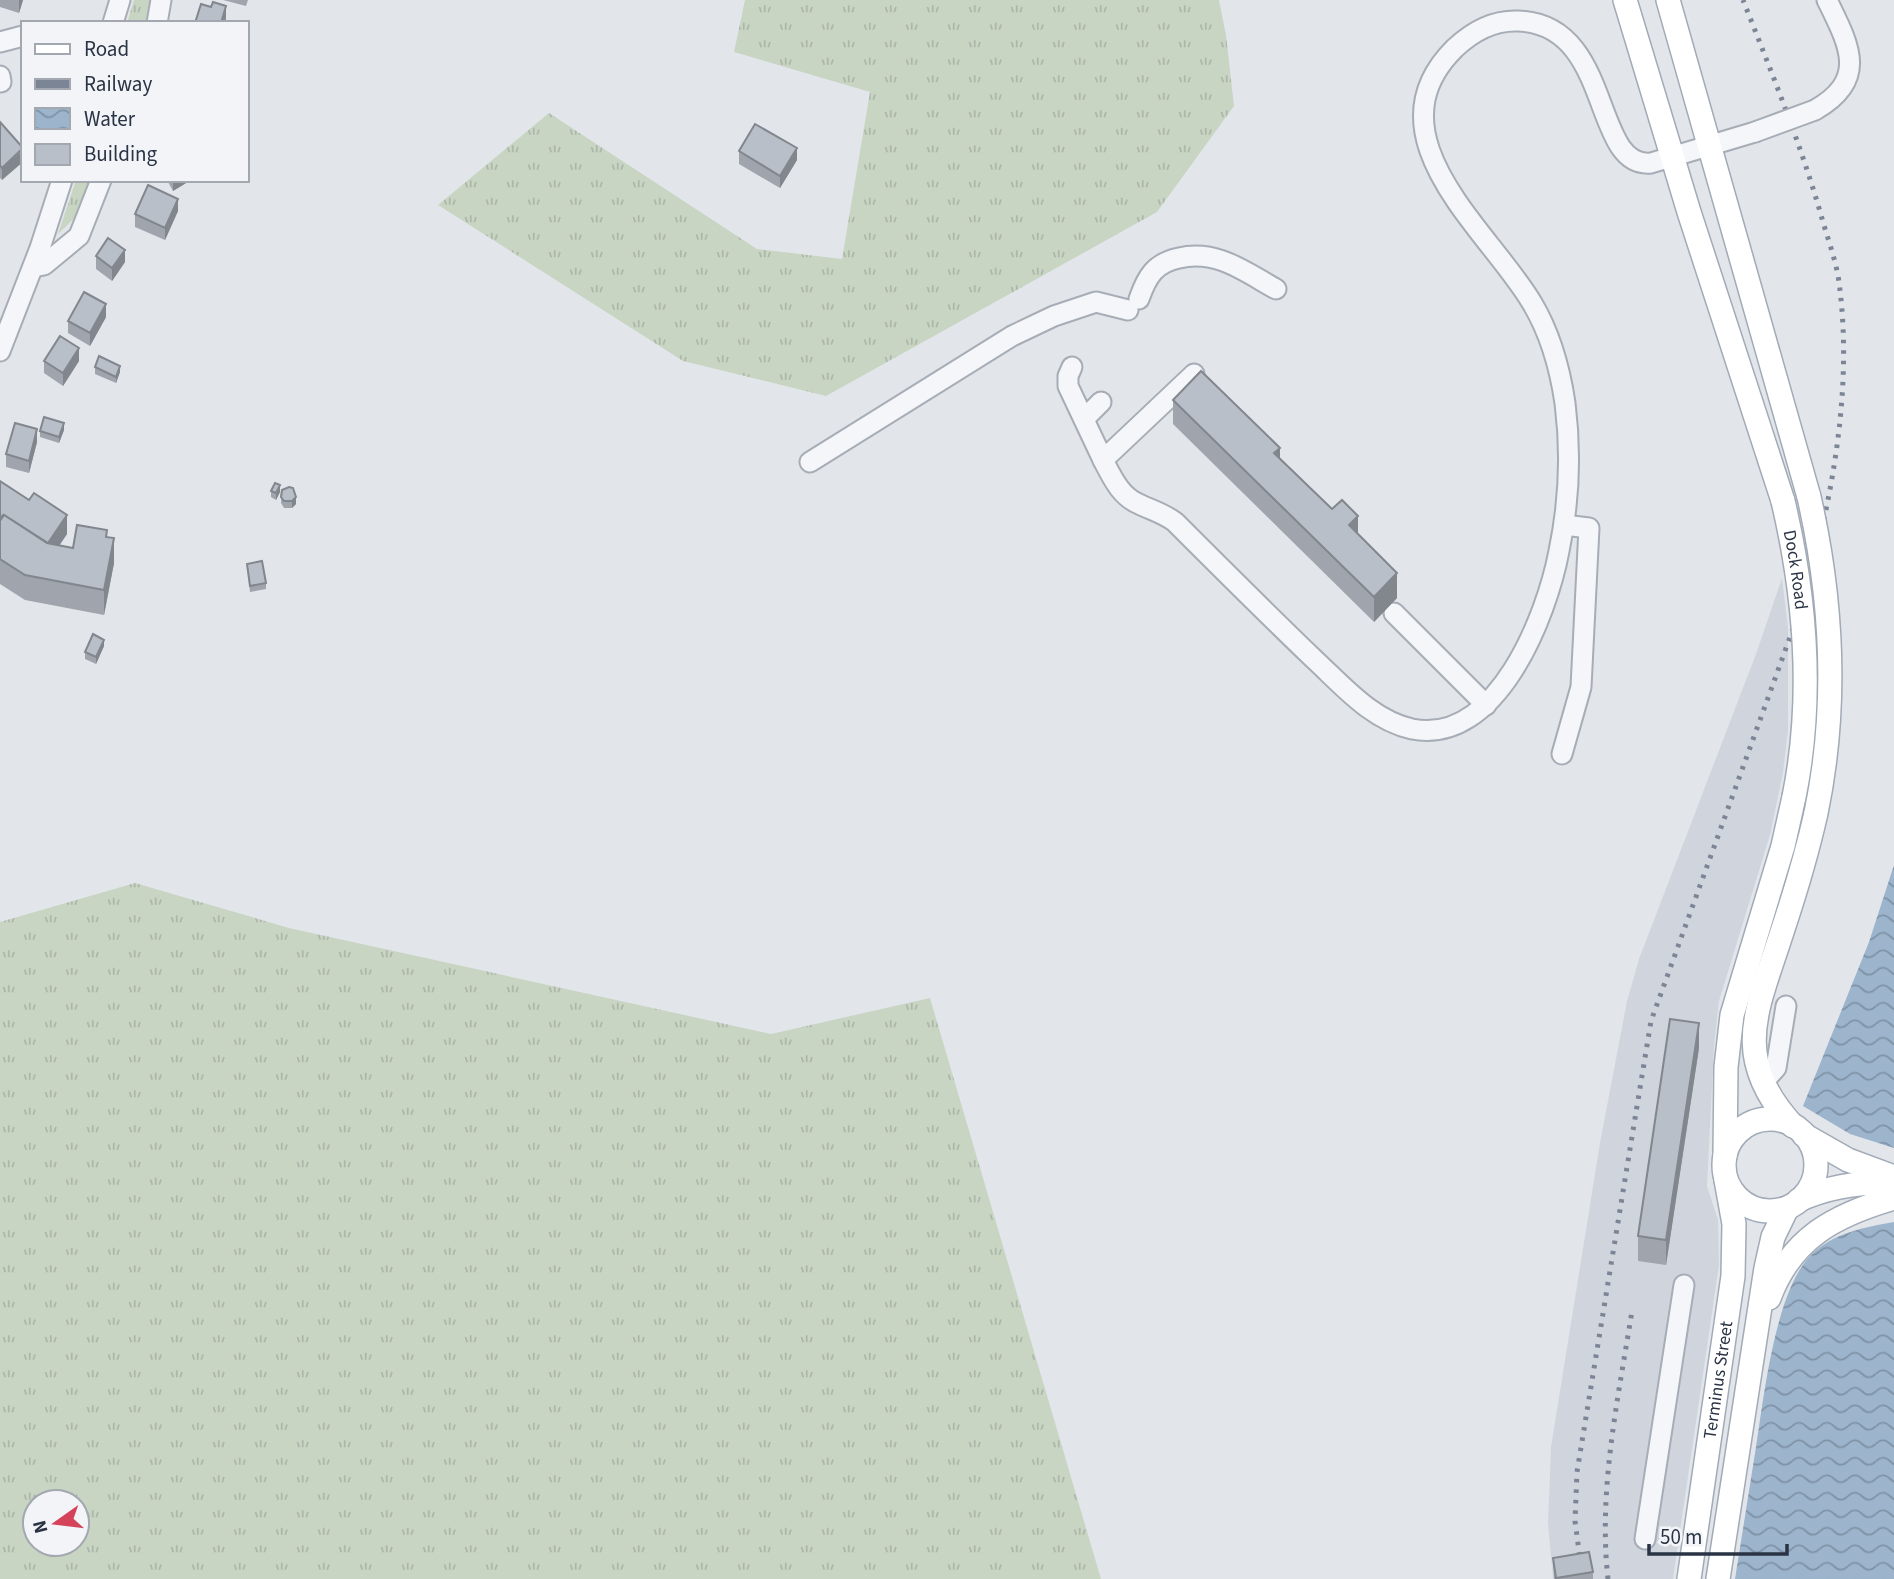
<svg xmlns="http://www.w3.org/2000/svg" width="1894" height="1579" font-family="'Source Sans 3',sans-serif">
<defs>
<pattern id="grass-tufts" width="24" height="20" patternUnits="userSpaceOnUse" patternTransform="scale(1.75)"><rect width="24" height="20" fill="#c8d5c3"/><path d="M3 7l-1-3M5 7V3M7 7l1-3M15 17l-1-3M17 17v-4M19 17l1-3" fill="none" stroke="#acb7a9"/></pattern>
<pattern id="water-waves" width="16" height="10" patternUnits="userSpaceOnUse" patternTransform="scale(1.75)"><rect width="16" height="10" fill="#9cb4cc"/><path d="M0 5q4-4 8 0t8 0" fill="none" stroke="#7f93a7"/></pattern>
</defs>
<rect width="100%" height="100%" fill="#e2e6eb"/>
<!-- built -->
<path fill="#d0d5dd" d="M1782,578L1788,628V730L1783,773L1770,835L1719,1001L1714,1046L1707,1186L1718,1220L1719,1265L1673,1579H1553L1548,1523L1551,1447L1600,1143L1627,1001L1639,959L1756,654Z"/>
<!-- grass -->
<g fill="url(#grass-tufts)" fill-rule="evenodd">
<path d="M134,0H151L145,23H127Z"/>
<path d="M745,0H1219L1226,35L1234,106L1157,212L826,396L683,361L438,205L549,113L757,249L842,259L870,92L734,52Z"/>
<path d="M76,180H94L83,210L58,234Z"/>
<path d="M135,883L289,928L771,1034L930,998L1101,1579H0V922ZM77,1502V1544H35V1502Z"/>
</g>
<!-- water -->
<g fill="url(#water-waves)">
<path d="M1894,865V1148L1850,1134L1803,1106L1869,942Z"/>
<path d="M1894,1222V1579H1735C1742,1535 1749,1491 1756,1447C1764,1397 1775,1291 1811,1255C1833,1233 1865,1227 1894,1222Z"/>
</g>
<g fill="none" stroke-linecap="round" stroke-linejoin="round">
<!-- minor casing -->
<g stroke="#a7adb6" stroke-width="23">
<g id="minor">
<path d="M113,23L120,0"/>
<path d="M157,23L161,0"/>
<path d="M0,42L23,36"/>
<path d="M0,76L1,82"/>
<path d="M1815,110C1869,79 1849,45 1827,0"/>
<path d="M33,267L44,265L79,236L101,180"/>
<path d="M1139,299C1147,276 1155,263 1179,258C1217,249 1245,272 1276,289"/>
<path d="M0,351L40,248L62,180"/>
<path d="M1072,367L1068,376V386L1103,460"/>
<path d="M1194,374L1103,460C1112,477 1120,496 1139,504C1151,510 1163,513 1175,522C1221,568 1268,615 1315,660C1344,687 1372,720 1412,729C1497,746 1547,615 1559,551C1569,503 1571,450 1565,403C1560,369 1550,333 1532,303C1489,230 1366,136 1455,48C1472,32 1494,20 1518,21C1614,24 1591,169 1651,163L1755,132"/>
<path d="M1084,419L1101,402"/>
<path d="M810,462L1012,336L1054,316L1096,302L1128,310"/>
<path d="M1394,613L1486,705"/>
<path d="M1562,754L1581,687L1589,528L1564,525"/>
<path d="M1763,1082L1776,1068L1786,1006"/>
<path d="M1645,1539L1684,1285"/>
</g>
</g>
<!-- major casing -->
<g stroke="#a1aab7" stroke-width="26">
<g id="major">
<path d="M1625,0L1689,212L1783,501"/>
<path d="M1668,0L1809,497"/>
<circle cx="1770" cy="1165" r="46"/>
<path d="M1793,1126C1730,1057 1757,1010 1782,932C1795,893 1807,853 1816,813"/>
<path d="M1804,1135L1848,1160L1894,1177"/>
<path d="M1725,1156L1726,1067L1732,1015L1783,846L1794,797"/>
<path d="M1799,1200C1830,1186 1861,1182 1894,1183"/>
<path d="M1769,1298C1791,1238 1835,1215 1894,1198"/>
<path id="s1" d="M1689,1579L1733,1276L1734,1224L1726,1180"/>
<path d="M1718,1579L1766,1268L1773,1237L1787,1208"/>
</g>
</g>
<!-- minor -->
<use href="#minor" stroke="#f5f6f9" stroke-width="19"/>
<!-- major -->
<use href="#major" stroke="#fff" stroke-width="23"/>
<!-- rail -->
<g stroke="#7b8595" stroke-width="5" stroke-dasharray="3.5 7" stroke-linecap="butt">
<path d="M1581,1566L1575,1521L1577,1472L1651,1021L1806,593C1833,493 1853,386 1839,282C1836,260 1827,237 1821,215C1800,142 1771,71 1743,0"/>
<path d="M1608,1579C1598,1490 1618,1399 1632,1311"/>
</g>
<!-- minor-bridge casing -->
<g stroke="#a7adb6" stroke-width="23" stroke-linecap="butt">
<path id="minor-bridge" d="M1755,132L1815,110"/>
</g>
<!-- major-bridge casing -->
<g stroke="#a1aab7" stroke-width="26" stroke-linecap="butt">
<g id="major-bridge">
<path d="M1809,497C1833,603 1838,707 1816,813"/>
<path id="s2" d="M1783,501C1806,599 1814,698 1794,797"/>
</g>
</g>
<!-- minor-bridge -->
<use href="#minor-bridge" stroke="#f5f6f9" stroke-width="19"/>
<!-- major-bridge -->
<use href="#major-bridge" stroke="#fff" stroke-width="23"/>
</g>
<!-- wall -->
<g fill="#9fa4ad">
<path d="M0,0H23L19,13L0,7Z"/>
<path d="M223,0H248L246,6Z"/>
<path d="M0,122L23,148L2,180L0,178Z"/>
<path d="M739,151L797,160L780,188L739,164Z"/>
<path d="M167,180H191L173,191Z"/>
<path d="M178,211L165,240L135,227V214Z"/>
<path d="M96,256L125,262L112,281L96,269Z"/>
<path d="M106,317L90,346L68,333V321Z"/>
<path d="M44,361H79L63,386L44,373Z"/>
<path d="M95,367L120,372L116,383L95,374Z"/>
<path d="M1173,400L1280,458L1397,598L1374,622L1173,424Z"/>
<path d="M64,430L59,443L40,437V431Z"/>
<path d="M37,442L29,473L6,467V454Z"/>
<path d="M0,481L67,534L59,546L73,548L107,537L114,563L104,615L25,600L0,584Z"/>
<path d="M282,490L296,504L292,508H284L281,503Z"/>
<path d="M271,491L280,492L276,500L271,497Z"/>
<path d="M247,564L266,583V589L250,592Z"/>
<path d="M104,646L96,664L85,659V652Z"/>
<path d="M1699,1048L1666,1265L1638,1261V1236Z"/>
<path d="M1553,1558L1593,1572V1579H1554Z"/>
</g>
<!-- shaded-wall -->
<g fill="#82868d">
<path d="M19,0H23L19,13Z"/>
<path d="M226,6V18L225,23H221Z"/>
<path d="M797,148V160L780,188V176Z"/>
<path d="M23,150V162L2,180V168Z"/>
<path d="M173,180H191L173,191Z"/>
<path d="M178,199V211L165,240V228Z"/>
<path d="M125,250V262L112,281V268Z"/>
<path d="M106,304V317L90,346V333Z"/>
<path d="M79,348V361L63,386V373Z"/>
<path d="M120,366V372L116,383V377Z"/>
<path d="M64,423V430L59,443V437Z"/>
<path d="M37,429V442L29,473V461Z"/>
<path d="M1280,448V472L1274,453Z"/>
<path d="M280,485V492L276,500V493Z"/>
<path d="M296,497V504L292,508V501Z"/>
<path d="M67,515V534L47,563V544Z"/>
<path d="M1358,516V541L1349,525Z"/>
<path d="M114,538V563L104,615V590Z"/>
<path d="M1397,573V598L1374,622V597Z"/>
<path d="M104,640V646L96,664V657Z"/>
<path d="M1699,1023V1048L1666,1265V1240Z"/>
</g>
<!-- building -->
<g fill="#b9bfc9" stroke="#82868d" stroke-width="2">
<path d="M213,2L226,6L221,23H195L201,4L211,7Z"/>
<path d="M0,122L23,148L2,168L0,165Z"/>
<path d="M755,124L797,148L780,176L739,151Z"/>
<path d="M148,185L178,199L165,228L135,214Z"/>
<path d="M108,238L125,250L112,268L96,256Z"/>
<path d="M84,292L106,304L90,333L68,321Z"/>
<path d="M60,336L79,348L63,373L44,361Z"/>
<path d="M99,356L120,366L116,377L95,367Z"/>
<path d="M1201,371L1280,448L1274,453L1332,509L1342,500L1358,516L1349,525L1397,573L1374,597L1173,400Z"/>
<path d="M44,417L64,423L59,437L40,431Z"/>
<path d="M15,423L37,429L29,461L6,454Z"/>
<path d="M0,481L29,500L34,493L67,515L48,543L4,515H3L0,519Z"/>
<path d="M275,483L280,485L276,493L271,491Z"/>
<path d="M289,487L293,488L296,497L292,501H284L281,497L282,490Z"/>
<path d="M4,515L47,543L73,548L77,525L107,530L106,537L114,538L104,590L25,575L0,559V521Z"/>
<path d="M262,561L266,583L250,586L247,564Z"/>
<path d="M93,634L104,640L96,657L85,652Z"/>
<path d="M1670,1019L1699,1023L1666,1240L1638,1236Z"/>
<path d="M1589,1552L1593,1572L1556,1578L1553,1558Z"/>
</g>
<g text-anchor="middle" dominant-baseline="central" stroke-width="7" stroke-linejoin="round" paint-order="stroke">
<!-- street labels -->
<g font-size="18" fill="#293344" stroke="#f2f4f8">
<text stroke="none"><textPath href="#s2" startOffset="70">Dock Road</textPath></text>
<text stroke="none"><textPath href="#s1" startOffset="201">Terminus Street</textPath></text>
</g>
</g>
<!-- legend -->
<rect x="21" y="21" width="228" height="161" fill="#f2f4f8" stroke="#a2a7b0" stroke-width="2"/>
<rect x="35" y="44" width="35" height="10" fill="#ffffff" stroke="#a2a7b0" stroke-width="2"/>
<text x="84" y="56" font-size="21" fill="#293344">Road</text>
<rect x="35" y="79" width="35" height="10" fill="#7b8595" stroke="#a2a7b0" stroke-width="2"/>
<text x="84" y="91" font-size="21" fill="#293344">Railway</text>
<rect x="35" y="108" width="35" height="21" fill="url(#water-waves)" stroke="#a2a7b0" stroke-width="2"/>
<text x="84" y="126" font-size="21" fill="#293344">Water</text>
<rect x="35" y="144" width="35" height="21" fill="#b9bfc9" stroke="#a2a7b0" stroke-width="2"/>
<text x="84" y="161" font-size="21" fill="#293344">Building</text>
<!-- north arrow -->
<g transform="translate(56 1523) rotate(256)"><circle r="33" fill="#f2f4f8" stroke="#a2a7b0" stroke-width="2"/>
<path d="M0-5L12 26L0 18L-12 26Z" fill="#d4435a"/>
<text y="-10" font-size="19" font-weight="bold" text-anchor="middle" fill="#293344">N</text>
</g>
<!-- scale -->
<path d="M1649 1544v10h138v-10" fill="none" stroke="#293344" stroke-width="3.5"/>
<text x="1660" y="1544" font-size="21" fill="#293344" stroke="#f2f4f8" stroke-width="5" paint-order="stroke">50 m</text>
</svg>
